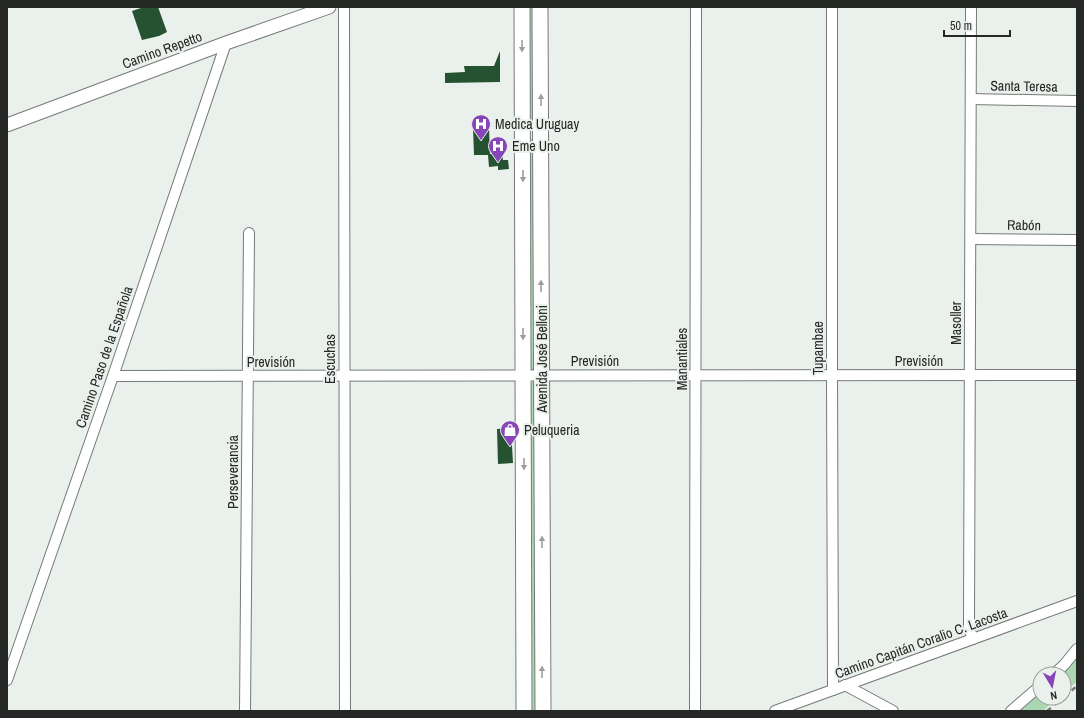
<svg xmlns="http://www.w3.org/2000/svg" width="1084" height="718" font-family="'Archivo Narrow',sans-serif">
<rect width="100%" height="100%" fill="#eaf0eb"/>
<!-- green -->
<g fill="#aad7b2">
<path d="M526,7H537L534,130H530L527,128Z"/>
<path d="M533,138L535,139L539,371L530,373L529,139Z"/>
<path d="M535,381L539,711H530V383Z"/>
<path d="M1077,657V682L1064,692V674H1059Z"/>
<path d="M1040,689V698H1057L1043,711H1016Z"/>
</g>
<!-- building -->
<g fill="#255230">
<path d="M144,7H158L167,32L159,36L142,40L132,11Z"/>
<path d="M500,51V82L445,83V73L465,72L464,66H494Z"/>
<path d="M473,127H489L490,154H502L503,160H508L509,169L498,170V166L489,167L488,155H474Z"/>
<path d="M511,428L513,463L498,464L497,429Z"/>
</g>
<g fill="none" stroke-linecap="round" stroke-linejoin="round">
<!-- minor casing -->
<g stroke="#767b77" stroke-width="12">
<g id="minor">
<path d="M344,7L345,711"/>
<path d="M832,7V375L833,690"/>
<path d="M971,7L969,622V628L973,639"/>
<path d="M971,99L1077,101"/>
<path d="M971,239L1077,240"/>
<path d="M113,376L1077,375"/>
<path d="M1054,674L1064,665L1077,649"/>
<path d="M7,680L113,376L226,43"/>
<path d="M845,685L893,711"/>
<path d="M245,711L249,233"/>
<path d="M695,711L696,7"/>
<path d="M775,711L1077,601"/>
<path d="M1011,711L1040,686"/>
</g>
</g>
<!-- tertiary casing -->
<g stroke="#767b77" stroke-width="15">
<path id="tertiary" d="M7,125L226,43L329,7"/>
</g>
<!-- secondary casing -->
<g stroke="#767b77" stroke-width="17">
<g id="secondary">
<path d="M522,7L524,711"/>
<path d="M540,7L543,711"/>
</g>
</g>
<!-- minor -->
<use href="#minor" stroke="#fff" stroke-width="10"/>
<!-- tertiary -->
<use href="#tertiary" stroke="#fff" stroke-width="13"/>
<!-- secondary -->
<use href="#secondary" stroke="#fff" stroke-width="15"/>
<!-- rail -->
<g stroke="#787c79" stroke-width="2.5" stroke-dasharray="5 5" stroke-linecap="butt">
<path d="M1064,697L1077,686"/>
<path d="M1047,711L1063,698"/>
</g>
</g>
<!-- one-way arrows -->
<defs><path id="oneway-solid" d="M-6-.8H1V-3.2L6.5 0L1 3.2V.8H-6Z"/></defs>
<g fill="#9d9e9d">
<use href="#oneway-solid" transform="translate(522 46) rotate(90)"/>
<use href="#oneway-solid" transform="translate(541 100) rotate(-90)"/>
<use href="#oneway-solid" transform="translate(523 176) rotate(90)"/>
<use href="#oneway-solid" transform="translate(541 286) rotate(-90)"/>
<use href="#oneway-solid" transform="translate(523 334) rotate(90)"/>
<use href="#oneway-solid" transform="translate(524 464) rotate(90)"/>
<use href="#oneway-solid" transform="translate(542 542) rotate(-90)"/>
<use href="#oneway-solid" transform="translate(542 672) rotate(-90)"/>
</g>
<!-- icons -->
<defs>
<g id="hospital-pin" transform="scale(1)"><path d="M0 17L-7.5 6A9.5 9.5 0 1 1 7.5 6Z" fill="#8745b9" stroke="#eaf0eb"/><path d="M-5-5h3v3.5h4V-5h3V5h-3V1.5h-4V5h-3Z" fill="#fff"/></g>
<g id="shop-pin" transform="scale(1)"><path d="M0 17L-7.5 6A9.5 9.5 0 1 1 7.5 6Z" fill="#8745b9" stroke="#eaf0eb"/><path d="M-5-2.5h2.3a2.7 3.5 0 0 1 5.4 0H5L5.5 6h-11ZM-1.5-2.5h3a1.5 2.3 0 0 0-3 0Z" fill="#fff"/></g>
</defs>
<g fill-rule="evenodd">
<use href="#hospital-pin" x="481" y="124"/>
<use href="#hospital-pin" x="498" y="146"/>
<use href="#shop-pin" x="510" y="430"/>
</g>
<g text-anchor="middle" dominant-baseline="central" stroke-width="4" stroke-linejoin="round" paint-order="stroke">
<!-- street labels -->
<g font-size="14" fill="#262826" stroke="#eaf0eb">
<text transform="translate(162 50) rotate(-20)">Camino Repetto</text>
<text transform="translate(1024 86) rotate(1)">Santa Teresa</text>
<text transform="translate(1024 225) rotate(1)">Rabón</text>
<text transform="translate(956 323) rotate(-90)">Masoller</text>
<text transform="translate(818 348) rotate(-90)">Tupambae</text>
<text transform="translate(104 357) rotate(-71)">Camino Paso de la Española</text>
<text transform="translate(330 359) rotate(-90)">Escuchas</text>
<text transform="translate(542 359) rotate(-90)">Avenida José Belloni</text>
<text transform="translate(682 359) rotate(-90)">Manantiales</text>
<text x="595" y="361">Previsión</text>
<text x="919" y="361">Previsión</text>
<text x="271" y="362">Previsión</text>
<text transform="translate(233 472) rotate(-90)">Perseverancia</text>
<text transform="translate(921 643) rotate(-20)">Camino Capitán Coralio C. Lacosta</text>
</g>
<!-- poi labels -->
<g font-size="14" fill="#262826" stroke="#eaf0eb" text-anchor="start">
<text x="495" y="124">Medica Uruguay</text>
<text x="512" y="146">Eme Uno</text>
<text x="524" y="430">Peluqueria</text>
</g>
</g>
<!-- border -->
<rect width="1084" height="718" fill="none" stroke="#262826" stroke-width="16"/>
<!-- north arrow -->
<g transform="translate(1052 686) rotate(170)"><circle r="19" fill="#eaf0eb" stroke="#9ca09c"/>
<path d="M0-3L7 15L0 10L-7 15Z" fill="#8745b9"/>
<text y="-6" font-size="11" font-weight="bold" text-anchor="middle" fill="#262826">N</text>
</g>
<!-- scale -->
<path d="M944 30v6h66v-6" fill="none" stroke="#262826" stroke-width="2"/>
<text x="950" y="30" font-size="12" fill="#262826" stroke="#eaf0eb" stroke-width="3" paint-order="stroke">50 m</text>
</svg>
